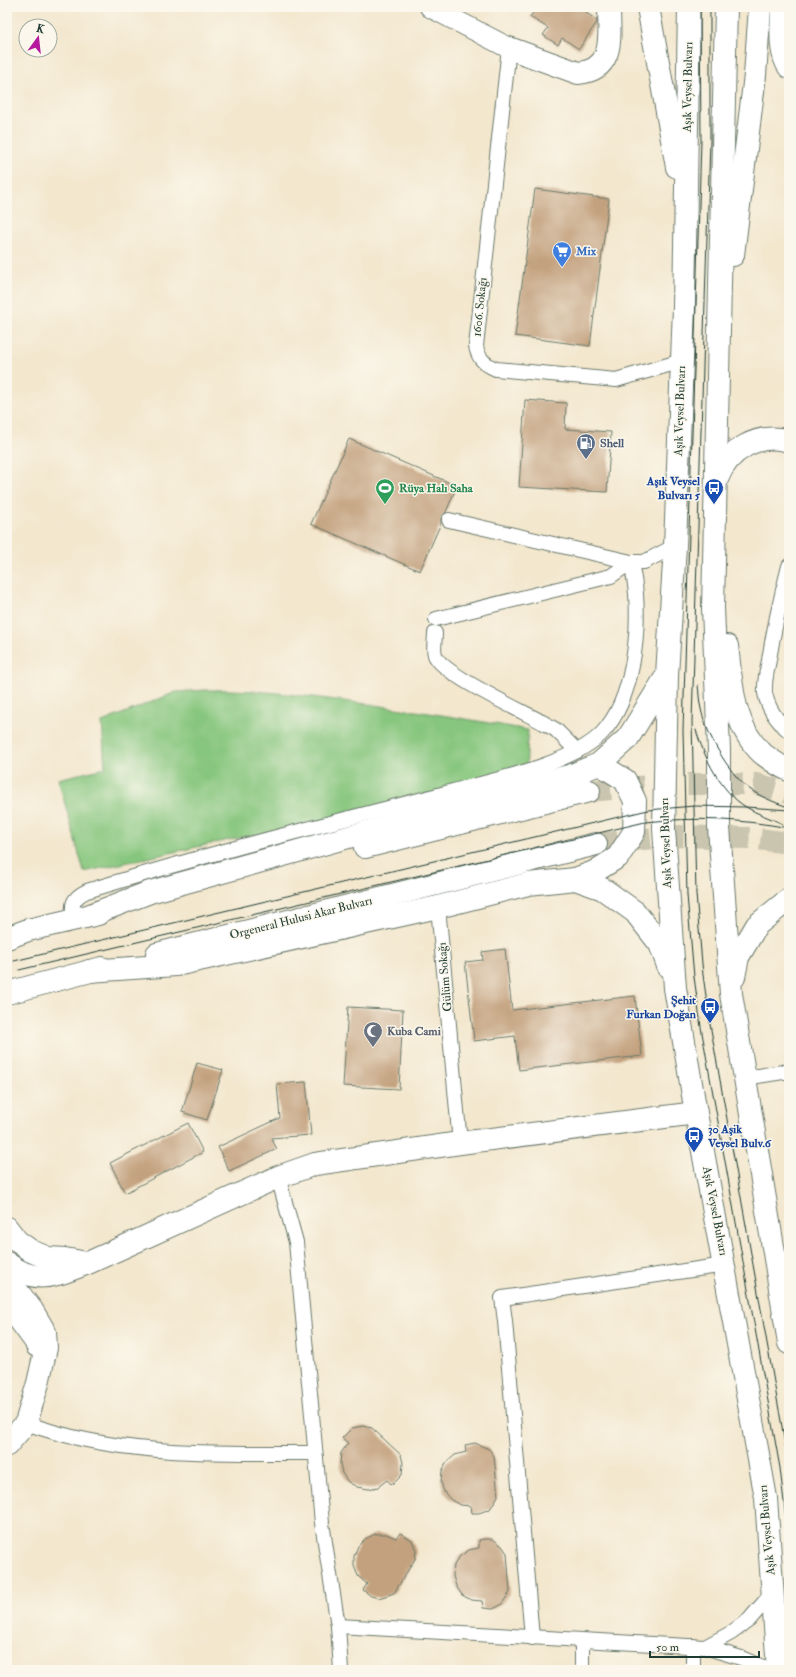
<svg xmlns="http://www.w3.org/2000/svg" width="796" height="1677" font-family="'IM FELL Double Pica',serif">
<rect width="100%" height="100%" fill="#fbf7ec"/>
<filter id="ink" filterUnits="userSpaceOnUse"><feTurbulence type="fractalNoise" baseFrequency=".025" numOctaves="2"/><feDisplacementMap in="SourceGraphic" scale="8" xChannelSelector="R" yChannelSelector="G"/><feConvolveMatrix kernelMatrix="1 2 1 2 8 2 1 2 1" color-interpolation-filters="sRGB"/></filter>
<filter id="wash" filterUnits="userSpaceOnUse"><feTurbulence type="fractalNoise" baseFrequency=".012" numOctaves="4" result="noise"/><feDisplacementMap in="SourceGraphic" scale="16" xChannelSelector="R" yChannelSelector="G"/><feGaussianBlur stdDeviation="0.9" result="paint"/><feColorMatrix in="noise" values="0 0 0 0 0 0 0 0 0 0 0 0 0 0 0 0 0 1.4 0 .05"/><feComposite in="paint" operator="in"/></filter>
<g filter="url(#wash)">
<rect width="100%" height="100%" fill="#f3e7ce"/>
<!-- green -->
<path fill="#87c67e" stroke="#538259" d="M206,690C251,689 291,694 336,700C400,708 464,718 528,730L526,777L294,828L224,841L84,872L58,779L105,768L102,722L176,692Z"/>
<g id="blocks">
<!-- building -->
<g fill="#c3a17e">
<path d="M537,7H590L586,13L597,20V22L579,49L562,38L558,45L543,35L548,28L530,17Z"/>
<path d="M535,189L609,199L590,346L515,336Z"/>
<path d="M525,400L566,403L565,429L611,432L607,492L519,487Z"/>
<path d="M349,439L457,486L446,512L441,518V523L420,571L311,524Z"/>
<path d="M505,949L512,1010L635,996L642,1056L519,1070L515,1036L474,1041L465,962L483,960L482,952Z"/>
<path d="M348,1007L403,1010L399,1089L343,1086Z"/>
<path d="M197,1063L223,1070L207,1120L182,1112Z"/>
<path d="M306,1082L311,1135L271,1138L277,1149L229,1171L218,1147L280,1118L277,1084Z"/>
<path d="M188,1123L203,1152L125,1193L110,1163Z"/>
<path d="M363,1426L372,1428L401,1455L403,1463L402,1475L392,1485L387,1480L378,1487L368,1489L357,1487L348,1482L342,1473L340,1463L341,1453L348,1443L342,1438L352,1428Z"/>
<path d="M475,1443L489,1449L494,1456L498,1496L490,1509L479,1513H472L471,1506L460,1505L451,1500L444,1492L441,1482L442,1471L447,1462L455,1455L466,1452L465,1445Z"/>
<path d="M400,1533L412,1540L416,1551L415,1559L394,1593L379,1598L371,1596L363,1590L367,1584L358,1576L354,1566V1556L358,1546L365,1539L375,1534H386L396,1538Z"/>
<path d="M485,1539H493L497,1542L502,1546L507,1553L510,1592L501,1605L493,1609L483,1608L482,1601L471,1600L462,1595L456,1586L453,1576L454,1565L460,1556L469,1550L479,1548V1540Z"/>
</g>
</g>
</g>
<g filter="url(#ink)">
<use href="#blocks" fill-opacity="0" stroke="#69786a" stroke-width="1"/>
<g fill="none" stroke-linecap="round" stroke-linejoin="round">
<!-- primary-tunnel -->
<g stroke="#c9c5af" stroke-width="22" stroke-dasharray="22 11" stroke-linecap="butt">
<path d="M589,791L672,784H756L789,793"/>
<path d="M596,844L673,836L751,838L789,843"/>
</g>
<!-- street casing -->
<g stroke="#69786a" stroke-width="16">
<g id="street">
<path d="M509,48L476,346C478,358 484,364 496,369L616,380L682,361"/>
<path d="M789,566C781,597 774,628 769,660C767,670 764,682 765,693C768,709 777,721 789,731"/>
<path d="M436,619L611,576L631,562H644L675,546"/>
<path d="M435,633C435,640 433,649 435,655C441,674 524,712 544,723L556,730L577,751"/>
<path d="M438,907L460,1143"/>
<path d="M74,920C71,905 72,898 87,891C142,874 198,858 254,843C320,825 387,809 453,791C495,780 575,763 603,732C633,699 639,636 636,594C635,583 633,572 631,562L449,520"/>
<path d="M746,1078L789,1071"/>
<path d="M278,1177L296,1242L322,1523L338,1626L341,1670"/>
<path d="M26,1423C118,1457 219,1453 315,1453"/>
<path d="M338,1626L705,1647L741,1658L770,1670"/>
<path d="M532,1638L505,1321L502,1298L725,1265"/>
<path d="M705,1647L731,1633L749,1620L773,1592"/>
<path d="M582,1670V1641"/>
<path d="M693,1670V1646"/>
</g>
</g>
<!-- secondary casing -->
<g stroke="#69786a" stroke-width="22">
<path id="secondary" d="M430,7L509,48"/>
</g>
<!-- primary casing -->
<g stroke="#69786a" stroke-width="24">
<g id="primary">
<path d="M648,7L677,167"/>
<path d="M689,7L684,307L675,546L667,675L664,829L675,988L696,1113L766,1498L778,1670"/>
<path d="M726,7L713,608L719,750V827L731,994L789,1343"/>
<path d="M782,7C782,26 778,51 789,67"/>
<path d="M509,48L578,73C616,70 609,35 609,7"/>
<path d="M733,255L755,75L760,7"/>
<path d="M717,479C728,450 758,432 789,441"/>
<path d="M727,646C732,684 732,726 763,754C771,760 780,767 789,770"/>
<path d="M365,847L589,791"/>
<path d="M575,879L594,872L618,857L634,832L635,801L625,780L599,764"/>
<path d="M85,917L150,892L572,775L599,764L628,738L667,675"/>
<path d="M7,938L28,930L98,914"/>
<path d="M157,954L596,844"/>
<path d="M89,971L176,965L438,907L528,884L575,879L603,889L635,912L660,944L668,966"/>
<path d="M734,977L738,957L757,925L789,899"/>
<path d="M7,993L102,968"/>
<path d="M7,1228L17,1241L31,1251L48,1258L65,1259L87,1263"/>
<path d="M7,1263C36,1286 57,1275 88,1263L278,1177L315,1164L460,1143L696,1113"/>
<path d="M7,1274L8,1279L32,1310L45,1332L46,1348L38,1383L26,1423L7,1445"/>
<path d="M7,1303L35,1341L37,1346"/>
</g>
</g>
<!-- street -->
<use href="#street" stroke="#fff" stroke-width="14"/>
<!-- secondary -->
<use href="#secondary" stroke="#fff" stroke-width="20"/>
<!-- primary -->
<use href="#primary" stroke="#fff" stroke-width="22"/>
<!-- tram -->
<g stroke="#1f3d34" stroke-width="1">
<path d="M700,7L701,141L683,730L687,895L694,977L701,1027L771,1418L780,1468L789,1545"/>
<path d="M710,7V141L692,721L696,894L703,975L710,1024L789,1466"/>
<path d="M698,685C699,693 699,701 701,709C706,733 728,772 747,787C758,796 774,802 788,807"/>
<path d="M696,730C704,757 721,792 746,807C757,814 771,818 783,824"/>
<path d="M14,961L648,810L694,806L746,807L789,810"/>
<path d="M19,970L645,822C695,817 740,819 789,828"/>
</g>
</g>
</g>
<!-- icons -->
<defs>
<g id="supermarket-pin" transform="scale(1)"><path d="M0 17L-7.5 6A9.5 9.5 0 1 1 7.5 6Z" fill="#3f7fe0" stroke="#fbf7ec"/><path d="M-6-5.5h2.5l.6 2H6L4.5 2H-2.5L-4.4-4H-6ZM-1.5 3.2a1.3 1.3 0 1 0 .1 0ZM3 3.2a1.3 1.3 0 1 0 .1 0Z" fill="#fff"/></g>
<g id="fuel-pin" transform="scale(1)"><path d="M0 17L-7.5 6A9.5 9.5 0 1 1 7.5 6Z" fill="#5c6f8a" stroke="#fbf7ec"/><path d="M-5.5-6h7V0h2V4h1.3V-2.5L3-4.5l.8-.8L6-3V5H2.5V1h-1V6h-7ZM-4.2-4.7v3.2H.2V-4.7Z" fill="#fff"/></g>
<g id="stadium-pin" transform="scale(1)"><path d="M0 17L-7.5 6A9.5 9.5 0 1 1 7.5 6Z" fill="#2e9e5b" stroke="#fbf7ec"/><path d="M0-5a6.5 5 0 1 0 0 10a6.5 5 0 1 0 0-10ZM-3.5-1.8h7v3.6h-7Z" fill="#fff"/></g>
<g id="bus-pin" transform="scale(1)"><path d="M0 17L-7.5 6A9.5 9.5 0 1 1 7.5 6Z" fill="#1a4fb4" stroke="#fbf7ec"/><path d="M-5-6H5V4H4V6H2V4H-2V6H-4V4H-5ZM-3.5-4V0h7V-4ZM-3.5 1.2v1.5H-2V1.2ZM2 1.2v1.5H3.5V1.2Z" fill="#fff"/></g>
<g id="mosque-pin" transform="scale(1)"><path d="M0 17L-7.5 6A9.5 9.5 0 1 1 7.5 6Z" fill="#6b7280" stroke="#fbf7ec"/><path d="M3.5-4.9A6 6 0 1 0 3.5 4.9A5 5 0 1 1 3.5-4.9Z" fill="#fff"/></g>
</defs>
<g fill-rule="evenodd">
<use href="#supermarket-pin" x="562" y="251"/>
<use href="#fuel-pin" x="586" y="443"/>
<use href="#stadium-pin" x="385" y="488"/>
<use href="#bus-pin" x="714" y="488"/>
<use href="#bus-pin" x="710" y="1007"/>
<use href="#mosque-pin" x="373" y="1031"/>
<use href="#bus-pin" x="694" y="1136"/>
</g>
<g text-anchor="middle" dominant-baseline="central" stroke-width="3" stroke-linejoin="round" paint-order="stroke">
<!-- street labels -->
<g font-size="12" fill="#1f3d34" stroke="#fbf7ec">
<text transform="translate(688 87) rotate(-89)">Aşık Veysel Bulvarı</text>
<text transform="translate(480 307) rotate(-84)">1606. Sokağı</text>
<text transform="translate(680 411) rotate(-88)">Aşık Veysel Bulvarı</text>
<text transform="translate(666 843) rotate(-92)">Aşık Veysel Bulvarı</text>
<text transform="translate(301 918) rotate(-14)">Orgeneral Hulusi Akar Bulvarı</text>
<text transform="translate(445 977) rotate(-95)">Gülüm Sokağı</text>
<text transform="translate(715 1211) rotate(79)">Aşık Veysel Bulvarı</text>
<text transform="translate(767 1530) rotate(-95)">Aşık Veysel Bulvarı</text>
</g>
<!-- shop labels -->
<g font-size="12" font-weight="bold" fill="#366cbe" stroke="#fbf7ec" text-anchor="start">
<text x="576" y="251">Mix</text>
</g>
<!-- service labels -->
<g font-size="12" font-weight="bold" fill="#4e5e75" stroke="#fbf7ec" text-anchor="start">
<text x="600" y="443">Shell</text>
</g>
<!-- transit labels -->
<g font-size="12" font-weight="bold" fill="#164399" stroke="#fbf7ec" text-anchor="end">
<text x="700" y="481">Aşık Veysel<tspan x="700" dy="14">Bulvarı 5</tspan></text>
<text x="696" y="1000">Şehit<tspan x="696" dy="14">Furkan Doğan</tspan></text>
<text x="708" y="1129" text-anchor="start">30 Aşik<tspan x="708" dy="14">Veysel Bulv.6</tspan></text>
</g>
<!-- leisure labels -->
<g font-size="12" font-weight="bold" fill="#27864d" stroke="#fbf7ec" text-anchor="start">
<text x="399" y="488">Rüya Halı Saha</text>
</g>
<!-- worship labels -->
<g font-size="12" font-weight="bold" fill="#5b616d" stroke="#fbf7ec" text-anchor="start">
<text x="387" y="1031">Kuba Cami</text>
</g>
</g>
<!-- margin -->
<rect width="796" height="1677" fill="none" stroke="#fbf7ec" stroke-width="24"/>
<!-- north arrow -->
<g transform="translate(38 38) rotate(15)"><circle r="19" fill="#fbf7ec" stroke="#a3ada2"/>
<path d="M0-3L7 15L0 10L-7 15Z" fill="#b5179e"/>
<text y="-6" font-size="11" font-weight="bold" text-anchor="middle" fill="#1f3d34">K</text>
</g>
<!-- scale -->
<path d="M650 1651v6h109v-6" fill="none" stroke="#1f3d34" stroke-width="2"/>
<text x="656" y="1651" font-size="12" fill="#1f3d34" stroke="#fbf7ec" stroke-width="3" paint-order="stroke">50 m</text>
</svg>
